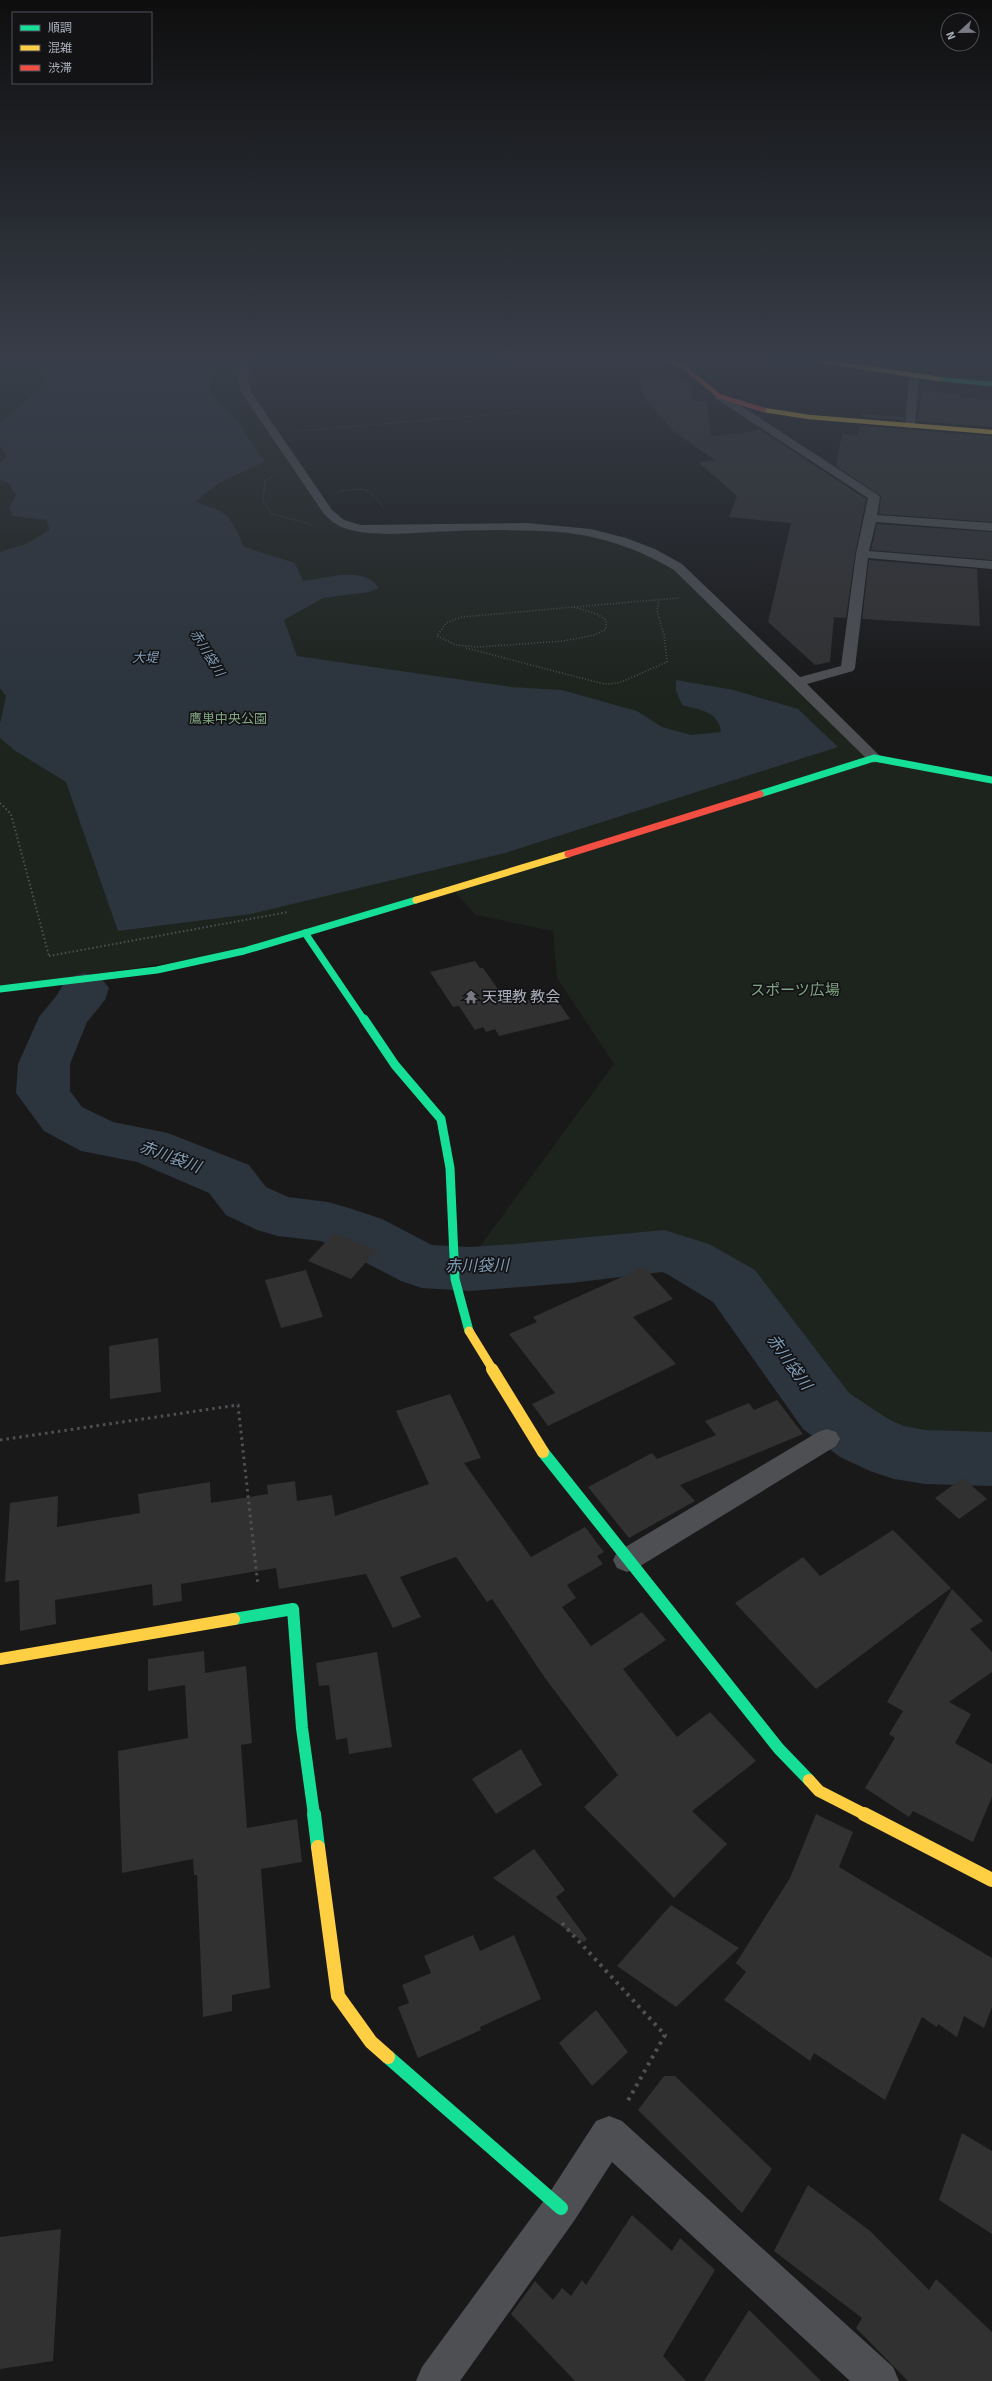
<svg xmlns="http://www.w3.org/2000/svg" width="992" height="2381" font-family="Signika,'Noto Sans JP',sans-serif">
<rect width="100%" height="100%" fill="#19191a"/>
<!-- green -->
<path fill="#1d241e" d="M0,360H246L243,380L307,484L343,523L369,528L580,531L665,558L874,758L992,780V1434L916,1436L862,1425L828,1401L806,1365L771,1318L731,1273L685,1249L635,1240L470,1260L614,1064L557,978L553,931L476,915L453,890L244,951L0,989Z"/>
<!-- water -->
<path fill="#2c343d" d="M63,360H215L212,365L210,393L238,421L264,462L219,483L195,502C229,512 230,515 244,547L295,563L303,581C327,578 364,565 379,588L369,592L323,598L284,620L297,656L511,687L562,690L637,711L662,727L691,735L721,732C719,711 699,710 682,705L676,691V680L734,690L798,709L838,747L505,853L251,914L118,931L66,782L14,750L0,738V724L6,696L0,688V552L26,544L50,530L46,520L13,516L9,508L16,495L8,483L0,480V463L7,455L0,446V423L41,388L45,373L61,364Z"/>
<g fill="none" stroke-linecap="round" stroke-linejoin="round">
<!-- river -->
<path fill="#2c343d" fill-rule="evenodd" d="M84,973L101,978L109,988L105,1000L87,1022L70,1064V1091L82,1107L113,1122L168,1133L249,1165L266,1187L288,1197L328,1202L349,1208L382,1219L432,1245L470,1247L515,1244L664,1230L709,1244L755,1270L849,1393L888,1419L904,1426L925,1430L992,1432V1486L925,1484L894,1479L870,1471L840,1457L803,1429L713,1302L667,1274L662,1272L571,1283L470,1291L422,1288L401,1281L340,1249L321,1241L278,1236L257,1230L226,1215L209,1193L137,1162L81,1151L44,1131L16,1093L18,1064L39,1017L57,995L67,978Z"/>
</g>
<!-- building -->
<g fill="#313132">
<path d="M639,378H686L693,401H707L711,436L761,430L866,499L855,554L846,618L834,617L830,662L815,665L768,622L791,523L729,517L737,496L698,462L715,460L673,431L642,395Z"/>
<path d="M923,391L961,394V398L992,400V427L917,421Z"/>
<path d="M862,414L904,417V420L862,417Z"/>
<path d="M860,426L992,436V522L879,514L881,496L836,466L842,434L858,435Z"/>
<path d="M877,524L992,532V560L871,550Z"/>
<path d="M869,560L977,569L980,626L862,619Z"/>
<path d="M475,961L480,968H483L500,992L515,989L524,1001L553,994L570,1019L499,1036L495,1029L486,1032L483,1027L475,1030L459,1006L453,1007L430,972Z"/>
<path d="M334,1233L377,1250L351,1279L308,1261Z"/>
<path d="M644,1267L673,1299L633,1317L676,1364L548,1426L532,1404L555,1393L509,1334L537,1322L533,1317Z"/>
<path d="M306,1270L323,1317L281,1328L265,1280Z"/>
<path d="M158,1338L161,1392L110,1399L109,1346Z"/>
<path d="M450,1394L481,1458L464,1463L531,1557L585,1527L604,1552L597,1556L603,1564L567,1585L576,1598L562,1607L591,1646L642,1612L666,1640L623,1669L677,1737L710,1712L756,1761L692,1811L727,1844L674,1898L584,1807L618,1775L545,1678L492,1599L487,1602L456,1557L400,1577L421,1617L393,1628L366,1574L279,1589L276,1568L181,1584L182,1601L153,1606L152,1584L55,1600L56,1624L20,1631L19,1580L5,1582L10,1503L58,1496L57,1527L140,1513L138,1494L210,1482L211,1503L268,1494L267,1485L295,1481L297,1501L332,1495L335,1516L429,1484L396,1411Z"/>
<path d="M777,1400L803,1434L680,1485L695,1501L629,1538L588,1487L652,1453L657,1459L716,1435L705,1421L749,1403L754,1410Z"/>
<path d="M963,1478L987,1499L959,1519L935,1498Z"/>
<path d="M893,1530L951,1588L816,1689L735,1603L803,1557L820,1576Z"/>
<path d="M952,1589L983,1621L970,1629L992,1652V1672L949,1702L971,1714L955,1743L992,1764V1797L973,1842L913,1811L909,1817L865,1788L895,1738L889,1734L903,1711L887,1702Z"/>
<path d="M204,1651L205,1673L246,1666L252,1743L241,1745L247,1828L297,1819L302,1862L261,1869L270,1988L232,1995V2011L203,2017L197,1875H194L193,1859L122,1873L118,1751L188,1738L185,1685L148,1691V1659Z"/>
<path d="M377,1652L392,1747L349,1754L347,1738L336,1740L329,1685L319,1686L316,1663Z"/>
<path d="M521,1749L542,1785L496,1814L472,1779Z"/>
<path d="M816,1814L853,1832L839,1867L992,1958V2007L984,2028L964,2016L957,2037L938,2024L937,2027L922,2017L885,2100L814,2053L810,2061L724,2000L746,1972L736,1963L790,1878Z"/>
<path d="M534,1849L565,1890L556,1897L587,1939L584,1942L493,1878Z"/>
<path d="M671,1905L739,1948L676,2007L617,1966Z"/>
<path d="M473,1935L480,1951L514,1935L541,1999L480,2027L481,2030L418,2058L398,2007L409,2003L402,1985L431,1973L424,1956Z"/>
<path d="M596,2010L628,2052L592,2086L559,2043Z"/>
<path d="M664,2076H675L772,2169L742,2213L638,2110Z"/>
<path d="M962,2133L992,2151V2234L939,2200Z"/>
<path d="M808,2185L869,2230L929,2290L936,2279L992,2332V2381H908L856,2328L862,2318L774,2251Z"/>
<path d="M632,2215L672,2251L680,2238L715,2270L663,2356L686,2381H575L511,2314L535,2281L553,2300L562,2288L571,2296L582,2280L586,2285Z"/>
<path d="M61,2229L53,2361L0,2369V2237Z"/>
<path d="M749,2310L821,2381H704Z"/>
</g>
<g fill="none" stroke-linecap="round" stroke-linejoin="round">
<!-- path-far4 -->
<g stroke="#4f5054" stroke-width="1" stroke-dasharray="1 1.5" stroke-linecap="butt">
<path d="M297,431L524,412"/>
<path d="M276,474L265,481L263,501L272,514L310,524"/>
<path d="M340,491C365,488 370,486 384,509"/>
</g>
<!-- path-far3 -->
<g stroke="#4f5054" stroke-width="1.5" stroke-dasharray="1 2" stroke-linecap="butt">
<path d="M574,607L597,614L606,620V629L595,635L563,641L478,647L456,645L437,636L446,623L462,617Z"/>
<path d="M574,607L679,598"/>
<path d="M466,648L604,684L619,683L667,662L664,635L657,611L659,600"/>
</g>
<!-- path-far2 -->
<g stroke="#4f5054" stroke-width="2" stroke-dasharray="1.5 2.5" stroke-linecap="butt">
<path d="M0,803L11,814L49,956"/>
<path d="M49,956L288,912"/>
</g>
<!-- path-far1 -->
<path stroke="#4f5054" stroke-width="3" stroke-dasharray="2.5 4" stroke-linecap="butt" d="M0,1440L238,1405L258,1586"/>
<!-- path -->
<path stroke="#4f5054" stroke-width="4" stroke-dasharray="3 5" stroke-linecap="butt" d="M562,1923L665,2035L626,2104"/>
<!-- street -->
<g fill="#4d4f53" fill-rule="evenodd">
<path d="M241,360H251L248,380L251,392L332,510L344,520L361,525L527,523L591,529L626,538L655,549L682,564L800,677L841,666L856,554L868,498L715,398V394H723L878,495L880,497L877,515L992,523V531L876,522L869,551L992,561V569L868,558L855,668L853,671L807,684L882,758L874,763L869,761L674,570C637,548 601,536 559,532C517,529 474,530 432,532C404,533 374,537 347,529C337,526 331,521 324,514L241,392L238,380Z"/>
<path d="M914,374L919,377L915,426L910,429L905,426L909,377Z"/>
<path d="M827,1429L836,1432L840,1439L836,1446L637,1568L627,1572L617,1568L613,1560L617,1552L818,1432Z"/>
<path d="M609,2116L622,2121L893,2367L899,2381H850L612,2162L574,2221L460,2381H416L422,2367L548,2195L596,2121Z"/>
</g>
<!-- fast-far4 -->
<path stroke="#16e098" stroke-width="4.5" d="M939,379L992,384"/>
<!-- fast-far3 -->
<g stroke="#16e098" stroke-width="7">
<path d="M760,794L874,758L992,780"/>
<path d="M305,933L364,1020"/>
<path d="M0,989L157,970L244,951L416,900"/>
</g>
<!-- fast-far2 -->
<path stroke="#16e098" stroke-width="9" d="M364,1019L395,1065L441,1119L450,1168L455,1279L469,1331"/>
<!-- fast-far1 -->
<g stroke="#16e098" stroke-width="12">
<path d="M543,1452L779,1749L809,1780"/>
<path d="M234,1619L293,1609L302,1728L314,1815"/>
</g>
<!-- fast -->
<g stroke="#16e098" stroke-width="14">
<path d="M314,1814L318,1847"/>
<path d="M388,2057L561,2208"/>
</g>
<!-- slow-far4 -->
<g stroke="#ffcf43" stroke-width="4.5">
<path d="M816,360L939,379"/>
<path d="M764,410L809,417L992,432"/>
</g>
<!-- slow-far3 -->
<path stroke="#ffcf43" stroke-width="7" d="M416,900L568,854"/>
<!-- slow-far2 -->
<path stroke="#ffcf43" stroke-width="9" d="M469,1331L493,1370"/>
<!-- slow-far1 -->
<g stroke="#ffcf43" stroke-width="12">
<path d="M492,1369L543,1452"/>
<path d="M0,1659L234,1619"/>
<path d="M809,1780L819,1791L866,1815"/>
</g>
<!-- slow -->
<g stroke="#ffcf43" stroke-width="14">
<path d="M864,1814L992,1880"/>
<path d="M318,1847L338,1996L371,2042L388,2057"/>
</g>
<!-- jam-far1 -->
<path stroke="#f24e42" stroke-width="4.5" d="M667,360L685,368L719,396L764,410"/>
<!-- jam -->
<path stroke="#f24e42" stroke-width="7" d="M568,854L760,794"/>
</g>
<!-- sky -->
<linearGradient id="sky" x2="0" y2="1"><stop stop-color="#0e0e0e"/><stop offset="0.52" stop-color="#383e49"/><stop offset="1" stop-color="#383e49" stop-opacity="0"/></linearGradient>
<rect width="992" height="693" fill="url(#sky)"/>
<!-- icons -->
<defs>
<g id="temple-bare" transform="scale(1.08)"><path d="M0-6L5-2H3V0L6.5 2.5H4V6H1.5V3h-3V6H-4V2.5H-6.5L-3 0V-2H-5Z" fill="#777a83" stroke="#131316" stroke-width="2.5" paint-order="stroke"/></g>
</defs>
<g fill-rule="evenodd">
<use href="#temple-bare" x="471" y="997"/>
</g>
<g text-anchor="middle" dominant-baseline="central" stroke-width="3.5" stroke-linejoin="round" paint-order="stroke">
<!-- far-water labels -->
<g font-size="13" font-style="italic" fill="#809db7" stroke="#131316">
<text transform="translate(207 653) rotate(58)">赤川袋川</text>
<text x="145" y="658">大堤</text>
</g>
<!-- far-park labels -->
<g font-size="13" fill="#81a683" stroke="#131316">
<text x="228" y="719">鷹巣中央公園</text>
</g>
<!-- park labels -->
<g font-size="15" fill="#81a683" stroke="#131316">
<text x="795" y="990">スポーツ広場</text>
</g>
<!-- poi labels -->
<g font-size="15" fill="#aaafbb" stroke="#131316" text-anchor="start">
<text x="482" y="997">天理教 教会</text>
</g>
<!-- water labels -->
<g font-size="16" font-style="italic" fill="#809db7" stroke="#131316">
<text transform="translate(170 1157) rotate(20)">赤川袋川</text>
<text transform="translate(477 1266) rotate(-1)">赤川袋川</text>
<text transform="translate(789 1362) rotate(54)">赤川袋川</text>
</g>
</g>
<!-- legend -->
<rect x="12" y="12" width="140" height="72" fill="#131316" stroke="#4f5158"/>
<rect x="20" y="25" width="20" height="6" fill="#16e098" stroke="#4f5158"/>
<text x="48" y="32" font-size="12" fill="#aaafbb">順調</text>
<rect x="20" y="45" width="20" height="6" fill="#ffcf43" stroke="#4f5158"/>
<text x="48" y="52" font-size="12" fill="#aaafbb">混雑</text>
<rect x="20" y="65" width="20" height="6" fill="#f24e42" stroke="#4f5158"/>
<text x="48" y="72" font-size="12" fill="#aaafbb">渋滞</text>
<!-- north arrow -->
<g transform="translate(960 32) rotate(248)"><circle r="19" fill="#131316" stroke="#4f5158"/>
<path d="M0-3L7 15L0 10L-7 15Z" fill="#777a83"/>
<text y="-6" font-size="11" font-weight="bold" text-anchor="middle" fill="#aaafbb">N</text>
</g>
</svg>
